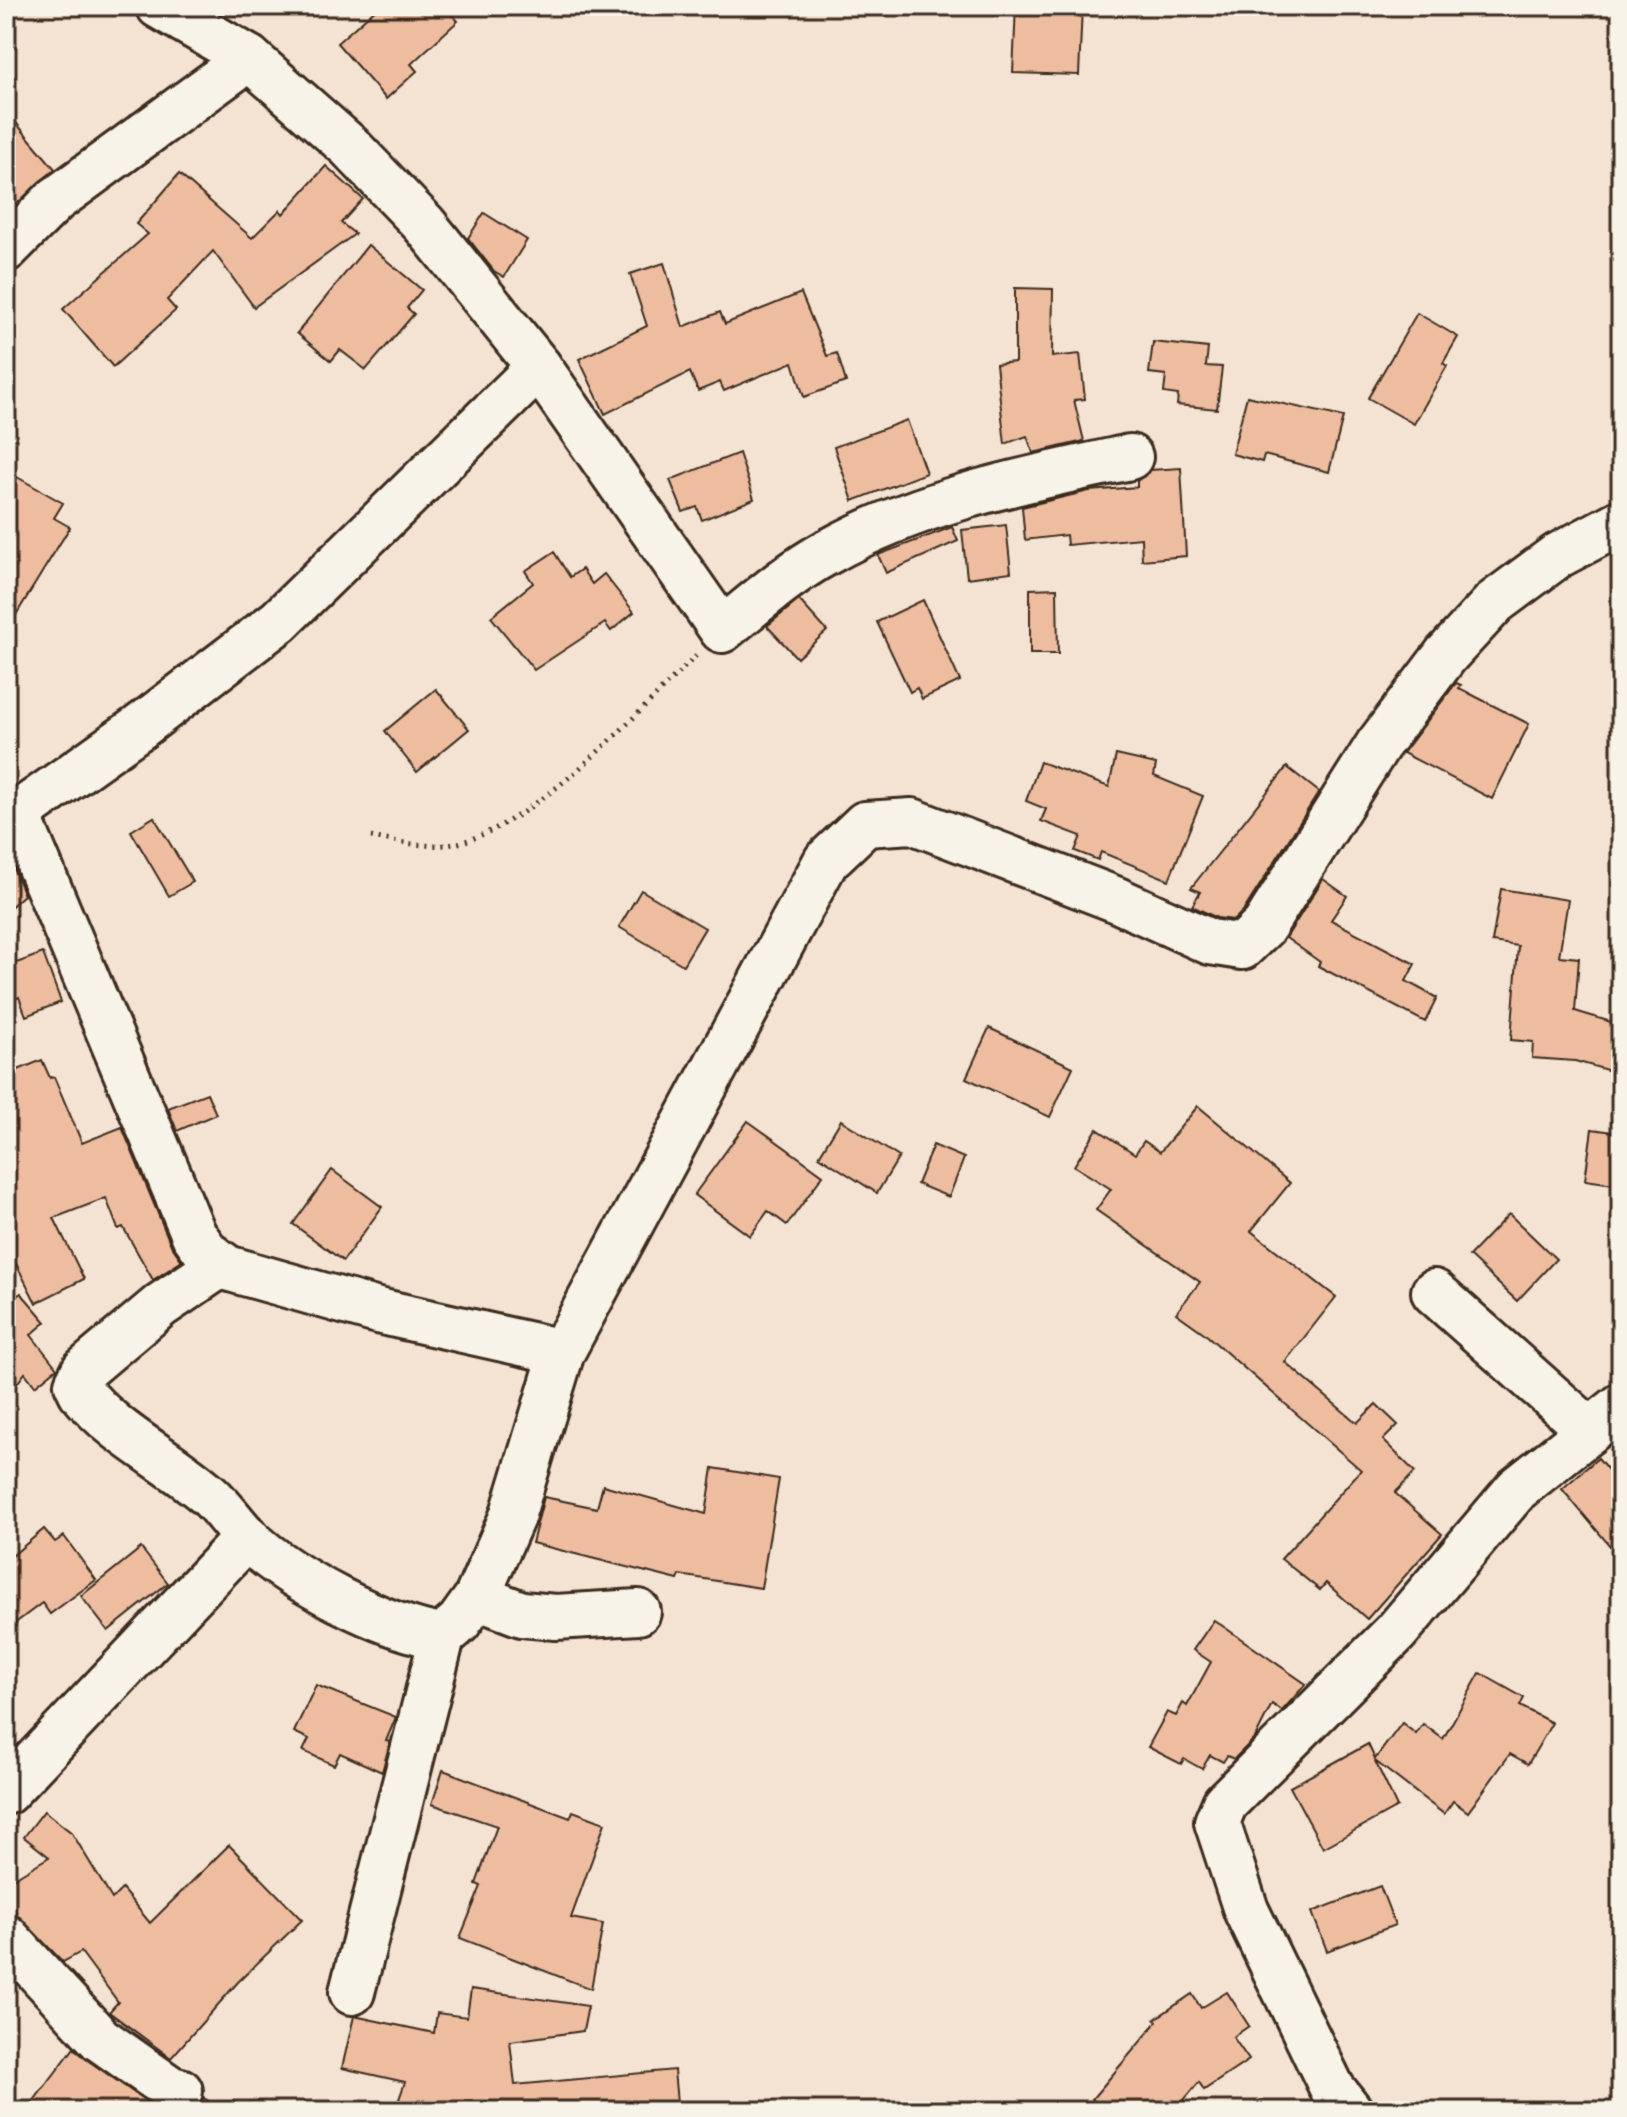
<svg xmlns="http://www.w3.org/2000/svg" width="1627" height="2117" font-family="Mynerve,sans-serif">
<rect width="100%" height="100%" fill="#f4e3d2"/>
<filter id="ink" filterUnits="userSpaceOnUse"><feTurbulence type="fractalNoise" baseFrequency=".0125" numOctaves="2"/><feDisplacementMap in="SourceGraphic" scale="16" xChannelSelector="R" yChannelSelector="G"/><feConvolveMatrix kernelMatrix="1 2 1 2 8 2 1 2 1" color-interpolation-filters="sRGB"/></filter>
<g filter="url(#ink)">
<!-- building -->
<g fill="#eebd9f" stroke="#3b2a1e" stroke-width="2">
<path d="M379,6H444L458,21L411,64L417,71L386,99L337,43Z"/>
<path d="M1016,6L1082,7L1079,75L1013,73Z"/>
<path d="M6,111L55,169L6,214Z"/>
<path d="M326,166L363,199L341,223L355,234L254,307L213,251L167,300L176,310L113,367L63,309L148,234L136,224L179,174L252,238L280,210L283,214Z"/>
<path d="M484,213L527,240L504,277L494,271L468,238Z"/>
<path d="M368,245L422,290L407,308L414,314L366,370L340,350L331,361L297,333Z"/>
<path d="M664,263L683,327L720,312L725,324L801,293L827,356L837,353L846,382L804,397L793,362L724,391L720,382L698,391L690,372L605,414L579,359L647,326L630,274Z"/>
<path d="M1015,288L1053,289L1052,357L1080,354L1085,399L1074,400L1084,441L1033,453L1027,436L1005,444L996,364L1015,362Z"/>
<path d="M1417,313L1458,337L1443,363L1447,366L1414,424L1368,398Z"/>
<path d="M1153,342L1208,348L1206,366L1222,367L1217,409L1177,405L1178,395L1164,393L1166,375L1149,373Z"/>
<path d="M1247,396L1343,417L1329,472L1264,455L1262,462L1232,454Z"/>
<path d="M907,420L926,473L853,501L834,447Z"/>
<path d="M739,453L754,499L702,520L697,507L683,512L670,480Z"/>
<path d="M1181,468L1186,556L1142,560L1141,538L1067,545L1066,535L1025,540L1022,507L1089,491L1137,487V481L1150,470Z"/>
<path d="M17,477L63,503L54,518L70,527L6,631V496Z"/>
<path d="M1006,525L1011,572L967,578L962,530Z"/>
<path d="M952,527L958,541L886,573L878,555Z"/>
<path d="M554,552L570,577L582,569L592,584L604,574L634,612L611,631L605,623L534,670L491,617L533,583L525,571Z"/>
<path d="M1057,588L1058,654H1030V589Z"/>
<path d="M799,600L827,631L797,658L767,626Z"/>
<path d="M923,600L960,681L922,699L917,688L910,692L877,622Z"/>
<path d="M1456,683L1461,685L1459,688L1529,724L1492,799L1403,753Z"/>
<path d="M436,689L469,729L417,772L385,731Z"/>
<path d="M1116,755L1156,764L1154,776L1203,796L1169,880L1101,852L1098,860L1075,851L1081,836L1041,821L1046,809L1026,801L1040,762L1109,787Z"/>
<path d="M1287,767L1319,792L1244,910L1234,920L1217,918L1192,906L1200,892L1191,888Z"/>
<path d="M154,817L193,882L169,896L131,831Z"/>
<path d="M6,851L24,895L6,911Z"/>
<path d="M1323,879L1347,896L1331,920L1415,964L1406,981L1437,998L1425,1022L1318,966L1320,962L1286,938Z"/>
<path d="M1501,889L1568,900L1559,956L1579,958L1575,1011L1621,1025V1074L1575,1061L1532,1058L1533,1042L1511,1040L1518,946L1492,942Z"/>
<path d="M641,890L705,928L683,965L619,927Z"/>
<path d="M43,953L61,1002L26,1016L19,997L6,1002V967Z"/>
<path d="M989,1028L1073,1067L1050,1117L966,1078Z"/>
<path d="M42,1060L50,1078L54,1077L82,1143L122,1127L171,1245L182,1261L153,1280L123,1227L118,1229L106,1198L54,1218L84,1279L36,1303L6,1244V1075Z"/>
<path d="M207,1093L216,1114L177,1131L168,1108Z"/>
<path d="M1198,1106L1290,1183L1251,1231L1336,1297L1285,1362L1357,1423L1376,1404L1398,1425L1383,1440L1415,1472L1395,1493L1442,1534L1367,1619L1326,1583L1320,1590L1281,1559L1361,1470L1204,1333L1176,1313L1200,1282L1096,1210L1111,1189L1074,1166L1097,1129L1135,1154L1144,1141L1160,1152Z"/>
<path d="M841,1120L899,1157L877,1193L819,1156Z"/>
<path d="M748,1121L823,1175L787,1225L768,1211L750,1236L694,1195Z"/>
<path d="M1592,1129L1621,1133V1185L1585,1180Z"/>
<path d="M933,1145L964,1158L949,1197L917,1184Z"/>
<path d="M332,1170L382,1207L343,1261L293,1224Z"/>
<path d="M1509,1214L1556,1259L1517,1301L1469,1256Z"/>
<path d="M21,1293L46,1322L31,1335L57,1368L35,1386L25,1373L6,1398V1303Z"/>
<path d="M1598,1458L1621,1485V1559L1562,1489Z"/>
<path d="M713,1468L779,1479L761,1588L680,1575L678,1580L532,1543L544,1497L597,1508L603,1485L706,1514Z"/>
<path d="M44,1529L55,1542L64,1536L96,1580L50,1614L42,1603L6,1630V1561Z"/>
<path d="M141,1548L168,1583L108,1631L81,1596Z"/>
<path d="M1214,1620L1306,1684L1282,1711L1272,1704L1255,1738L1234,1759L1227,1756L1223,1762L1210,1755L1202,1769L1184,1759L1181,1764L1148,1747L1167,1712L1176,1716L1183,1703L1187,1706L1211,1662L1193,1650Z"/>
<path d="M1480,1673L1524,1698L1520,1706L1552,1723L1528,1764L1510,1754L1468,1812L1453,1801L1444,1814L1375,1761L1397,1807L1323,1848L1290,1787L1368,1744L1375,1759L1402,1723L1416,1734L1423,1724L1443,1739Z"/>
<path d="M316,1685L396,1717L386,1741L390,1742L382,1772L340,1753L334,1765L303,1751L309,1739L294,1732Z"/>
<path d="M443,1770L570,1818L573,1811L605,1823L571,1918L603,1924L591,1989L460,1938L481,1886L476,1884L497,1826L432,1804Z"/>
<path d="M44,1811L72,1833L112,1899L122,1889L150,1923L229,1845L302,1920L238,1982L171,2058L109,2012L118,2002L81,1952L63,1962L17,1915L6,1897V1883L49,1857L24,1837Z"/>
<path d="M1380,1886L1395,1925L1327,1951L1312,1912Z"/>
<path d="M471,1989L588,2006L583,2031L510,2041L515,2085L674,2070L677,2103L615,2111H395L405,2082L342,2068L354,2016L434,2033L437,2013L467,2017Z"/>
<path d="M1227,1992L1249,2026L1233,2037L1249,2060L1204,2090L1199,2082L1175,2111H1106L1092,2099L1157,2022L1155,2019L1192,1994L1201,2008Z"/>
<path d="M74,2048L86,2059L160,2111H26Z"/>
<path d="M204,2098L222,2111H194Z"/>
</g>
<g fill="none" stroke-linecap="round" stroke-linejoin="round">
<!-- minor casing -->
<g stroke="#3b2a1e" stroke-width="50">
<g id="minor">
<path d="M159,6L249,58L349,146L424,224L539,367L722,630C756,603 788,574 826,553C920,500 1027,479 1130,457"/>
<path d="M6,249L55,200L249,58"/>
<path d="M18,815L194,1235L207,1253L227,1268L378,1311L562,1352"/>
<path d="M6,822L140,727L279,621L539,367"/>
<path d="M222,1264L161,1305L84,1370L77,1384L81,1392C115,1435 170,1460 210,1496C224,1509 234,1525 247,1538C291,1580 383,1627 442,1637L459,1622L477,1597L512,1517L562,1352L826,861L865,824L912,821L1115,899L1210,942L1242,947L1264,926L1378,745L1446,655L1495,602L1557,556L1621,522"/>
<path d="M1434,1292L1589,1430"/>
<path d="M477,1597L522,1614L556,1617L638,1612"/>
<path d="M6,1792L247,1537"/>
<path d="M6,1937L100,2039L171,2089L180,2091"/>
<path d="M352,1992L442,1637"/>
<path d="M1350,2111L1332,2088L1246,1910L1217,1822L1225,1803L1396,1632L1517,1489L1621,1406"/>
</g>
</g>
<!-- path -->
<path stroke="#3b2a1e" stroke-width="5" stroke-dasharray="2 6" stroke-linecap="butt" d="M371,837C399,842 434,850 462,842C544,818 634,715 696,656"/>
<!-- minor -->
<use href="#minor" stroke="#f7f3e8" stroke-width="44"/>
</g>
</g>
<!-- margin -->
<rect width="1627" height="2117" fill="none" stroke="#f7f3e8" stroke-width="32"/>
<rect x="16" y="16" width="1595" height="2085" fill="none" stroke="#3b2a1e" stroke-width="3" filter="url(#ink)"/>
</svg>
